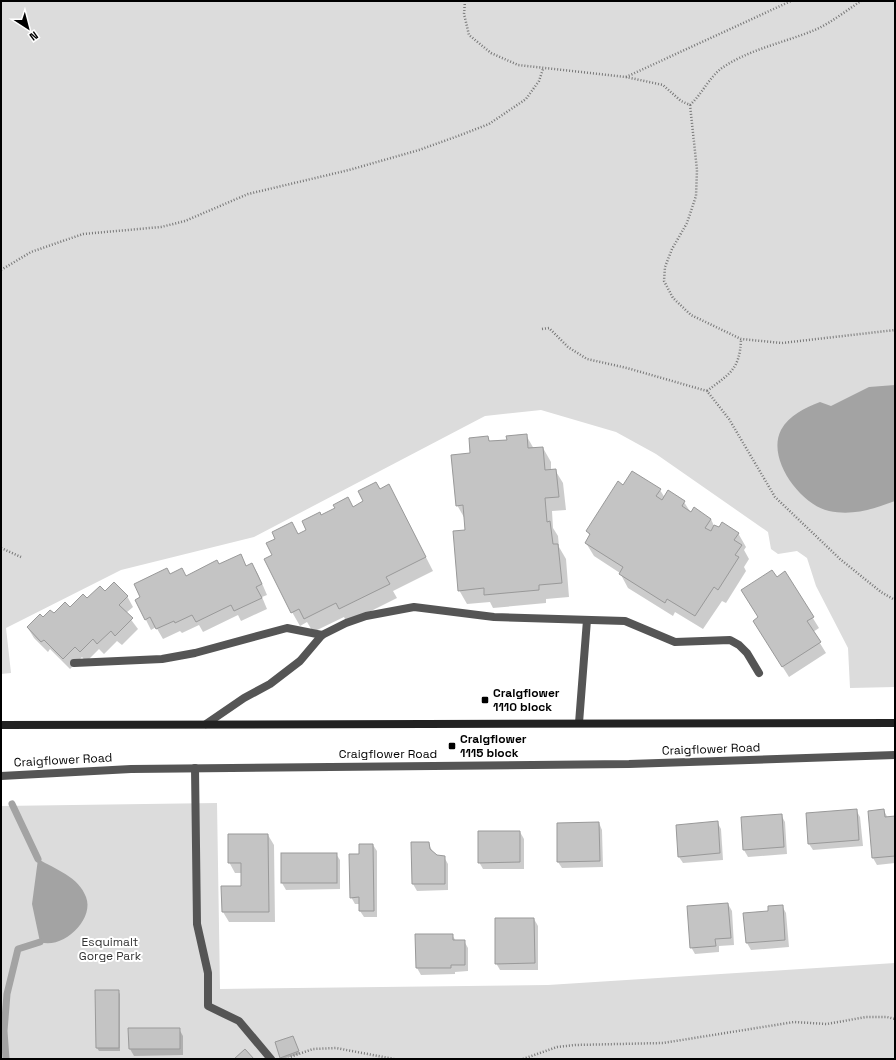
<svg xmlns="http://www.w3.org/2000/svg" width="896" height="1060" font-family="'Space Grotesk',sans-serif">
<rect width="100%" height="100%" fill="#fff"/>
<!-- green -->
<g fill="#dcdcdc">
<path d="M1,1H895V687L850,688L848,648L816,586L807,558L797,551L778,554L771,549L768,532L656,454L616,432L541,410L485,416L254,537L121,570L6,628L11,673L1,674Z"/>
<path d="M217,803L220,989L548,985L895,963V1059H1V806Z"/>
</g>
<!-- water -->
<g fill="#a3a3a3">
<path d="M895,385V501C873,509 853,516 829,511C801,505 766,459 781,430C789,415 805,408 820,402L831,406L869,387Z"/>
<path d="M38,859C55,869 79,877 86,897C95,920 62,950 40,942L32,904Z"/>
</g>
<!-- shadow -->
<g fill="#0003">
<path d="M526,435L534,449L543,448L551,462V470H555L563,483L566,510L552,511L553,528L558,536L559,547L566,559L569,597L546,599V603L493,608L490,602L467,604L459,590L466,531L465,519L457,505L471,454L488,437L490,442L508,440Z"/>
<path d="M389,485L433,571L393,591L397,598L347,623L344,617L313,632L307,622L300,626L292,612L273,555L298,535L308,530L321,516L353,508Z"/>
<path d="M623,486L660,490L665,498L684,502L691,513L711,519L714,526L738,533L746,547L744,550L749,559L744,567L746,571L726,603L722,601L703,629L675,612L673,616L628,588L620,573L594,556L586,543L590,536L587,531Z"/>
<path d="M240,555L247,567L252,564L258,574L267,595L262,597L267,609L241,621L238,615L203,632L199,625L182,633L180,631L163,639L156,627L151,630L136,600L170,575L186,577L219,566Z"/>
<path d="M785,573L819,628L813,632L826,653L789,677L760,631L759,618L776,578Z"/>
<path d="M105,592L127,596L133,607L126,613L138,629L122,645L117,641L104,654L99,649L86,662L82,657L70,669L50,649L48,652L34,638L28,628L43,618Z"/>
<path d="M856,810L860,817L863,846L813,850L809,844Z"/>
<path d="M884,811L888,818L895,817V863L877,865L873,858L869,812Z"/>
<path d="M781,815L785,822L787,854L748,857L744,850Z"/>
<path d="M717,822L721,829L723,860L683,863L679,857Z"/>
<path d="M599,823L602,830L603,867L562,868L558,862Z"/>
<path d="M520,832L524,839V869H483L479,862Z"/>
<path d="M268,835L274,845L275,922H229L223,912L242,887V873H235L229,862Z"/>
<path d="M428,843L433,852L437,856L444,857L448,864V890L417,891L413,884Z"/>
<path d="M373,845L377,851V917H364L360,911V904H355L351,897L360,855Z"/>
<path d="M282,854H336L340,860V889L286,890L282,883Z"/>
<path d="M728,904L732,911L734,945L719,946V952L695,954L691,947Z"/>
<path d="M782,906L786,913L789,947L751,950L747,943L744,914L770,912Z"/>
<path d="M534,919L538,926V970H500L496,963Z"/>
<path d="M452,935L456,941H464L468,948V971L455,972V974L421,975L417,968Z"/>
<path d="M118,991L120,994V1051H99L97,1048Z"/>
<path d="M179,1029L183,1036V1055L134,1056L130,1049Z"/>
<path d="M293,1037L300,1054L282,1059L281,1057Z"/>
</g>
<g fill="none" stroke-linecap="round" stroke-linejoin="round">
<!-- stream -->
<g stroke="#a3a3a3" stroke-width="7">
<path d="M12,804L38,859"/>
<path d="M6,1059L4,1031L7,994L18,949L40,942"/>
</g>
</g>
<!-- building -->
<g fill="#c4c4c4" stroke="#999">
<path d="M527,434L528,448L543,447L545,470L556,469L559,497L545,498L547,522L550,521L553,544H558L562,583L539,585V590L484,595V588L458,591L453,531L465,530L463,505L456,506L451,455L470,453L469,438L488,436L489,441L507,440L506,436Z"/>
<path d="M632,471L661,489L656,496L662,500L668,490L685,501L682,506L691,512L694,507L711,519L705,528L711,531L714,525L719,527L722,522L739,533L734,540L742,545L735,555L739,557L718,590L714,587L695,616L667,599L665,603L619,574L623,567L585,543L590,534L586,531L618,481L623,485Z"/>
<path d="M376,482L380,489L389,484L426,557L386,577L390,584L339,609L336,603L304,619L299,609L291,613L264,559L272,555L266,543L275,539L272,532L292,522L298,534L306,530L302,521L320,512L321,515L335,508L333,505L348,497L353,507L363,501L358,491Z"/>
<path d="M241,554L246,566L252,563L262,584L256,587L262,598L234,611L231,605L196,622L192,615L175,623L174,621L156,629L150,617L145,620L135,600L140,597L134,584L167,568L170,574L182,568L186,576L217,560L219,564Z"/>
<path d="M772,570L777,577L785,571L814,617L807,621L821,642L782,667L753,621L758,617L741,590Z"/>
<path d="M114,582L128,596L119,605L133,618L115,636L111,631L97,644L93,639L80,652L75,647L63,659L44,640L41,642L27,627L40,614L43,617L50,610L54,613L65,602L70,607L83,594L87,598L100,586L105,591Z"/>
<path d="M857,809L859,840L808,844L806,813Z"/>
<path d="M884,809L885,817L895,816V856L872,858L868,811Z"/>
<path d="M782,814L784,847L743,850L741,817Z"/>
<path d="M718,821L720,853L678,857L676,825Z"/>
<path d="M599,822L600,861L557,862V823Z"/>
<path d="M478,831H520V862L478,863Z"/>
<path d="M228,834H268L269,912H222L221,886H241V863H228Z"/>
<path d="M411,842H429L430,849L437,855L445,856V884H412Z"/>
<path d="M359,844H373L374,911H359V897L350,898L349,854H359Z"/>
<rect x="281" y="853" width="56" height="30"/>
<path d="M728,903L731,938L715,939L716,946L690,948L687,906Z"/>
<path d="M783,905L785,940L746,943L743,913L768,911V906Z"/>
<path d="M495,918H534L535,963L495,964Z"/>
<path d="M415,934H453V940H465V965H451V968H416Z"/>
<path d="M95,990H119V1048H96Z"/>
<path d="M128,1028H180V1049H129Z"/>
<path d="M293,1036L299,1051L280,1058L275,1042Z"/>
<path d="M245,1049L254,1059H234Z"/>
</g>
<g fill="none" stroke-linecap="round" stroke-linejoin="round">
<!-- path -->
<g stroke="#777" stroke-width="2.5" stroke-dasharray="1 2" stroke-linecap="butt">
<path d="M465,1L464,14L469,35L491,53L518,65L626,77L663,85L681,101L690,105L697,170L696,196L687,223L672,249L665,267L664,281L673,298L691,315L741,339L782,343L895,330"/>
<path d="M626,77L791,1"/>
<path d="M690,105C703,93 710,75 725,66C753,48 787,42 817,29C832,22 847,10 861,1"/>
<path d="M1,270L31,252L83,234L161,227L185,221L248,194L349,170L419,150L458,136L489,124L526,99L539,81L543,69"/>
<path d="M542,329L549,328L568,347L587,359L627,368L707,391L729,419L775,497L840,559L881,592L895,600"/>
<path d="M707,391C729,374 740,370 741,339"/>
<path d="M1,548L21,557"/>
<path d="M289,1059L290,1057L313,1049L336,1048L394,1059"/>
<path d="M523,1059L557,1047L575,1045L663,1043L794,1022L827,1024L866,1017H887L895,1019"/>
</g>
<!-- service -->
<g stroke="#555" stroke-width="8">
<path d="M74,663L162,659L195,653L287,628L322,635"/>
<path d="M579,723L587,620"/>
<path d="M206,724L244,698L270,684L300,661L322,635L346,623L366,616L414,607L494,617L625,621L675,642L730,640L739,645L747,653L759,673"/>
<path d="M195,768L197,924L208,973V1006L239,1021L271,1059"/>
</g>
<!-- minor -->
<path stroke="#555" stroke-width="8" d="M1,776L131,769L629,764L895,755"/>
<!-- secondary -->
<path stroke="#222" stroke-width="8" d="M1,725L895,723"/>
</g>
<!-- markers -->
<g fill="#000" stroke="#fff" stroke-width="1.5">
<rect x="481" y="696" width="8" height="8" rx="2"/>
<rect x="448" y="742" width="8" height="8" rx="2"/>
</g>
<g text-anchor="middle" dominant-baseline="central" stroke-width="4" stroke-linejoin="round" paint-order="stroke">
<!-- poi labels -->
<g font-size="12" font-weight="bold" fill="#000" stroke="#fff" text-anchor="start">
<text x="493" y="693">Craigflower<tspan x="493" dy="14">1110 block</tspan></text>
<text x="460" y="739">Craigflower<tspan x="460" dy="14">1115 block</tspan></text>
</g>
<!-- street labels -->
<g font-size="12" fill="#000" stroke="#fff">
<text transform="translate(711 749) rotate(-2)">Craigflower Road</text>
<text x="388" y="754">Craigflower Road</text>
<text transform="translate(63 760) rotate(-3)">Craigflower Road</text>
</g>
<!-- park labels -->
<g font-size="12" fill="#333" stroke="#fff">
<text x="110" y="942">Esquimalt<tspan x="110" dy="14">Gorge Park</tspan></text>
</g>
</g>
<!-- border -->
<rect width="896" height="1060" fill="none" stroke="#000000" stroke-width="4"/>
<!-- north arrow -->
<g transform="translate(28 28) rotate(144)" stroke="#ffffff" stroke-width="3" paint-order="stroke">
<path d="M0-3L7 15L0 10L-7 15Z" fill="#000000"/>
<text y="-6" font-size="11" font-weight="bold" text-anchor="middle" fill="#000000">N</text>
</g>
</svg>
